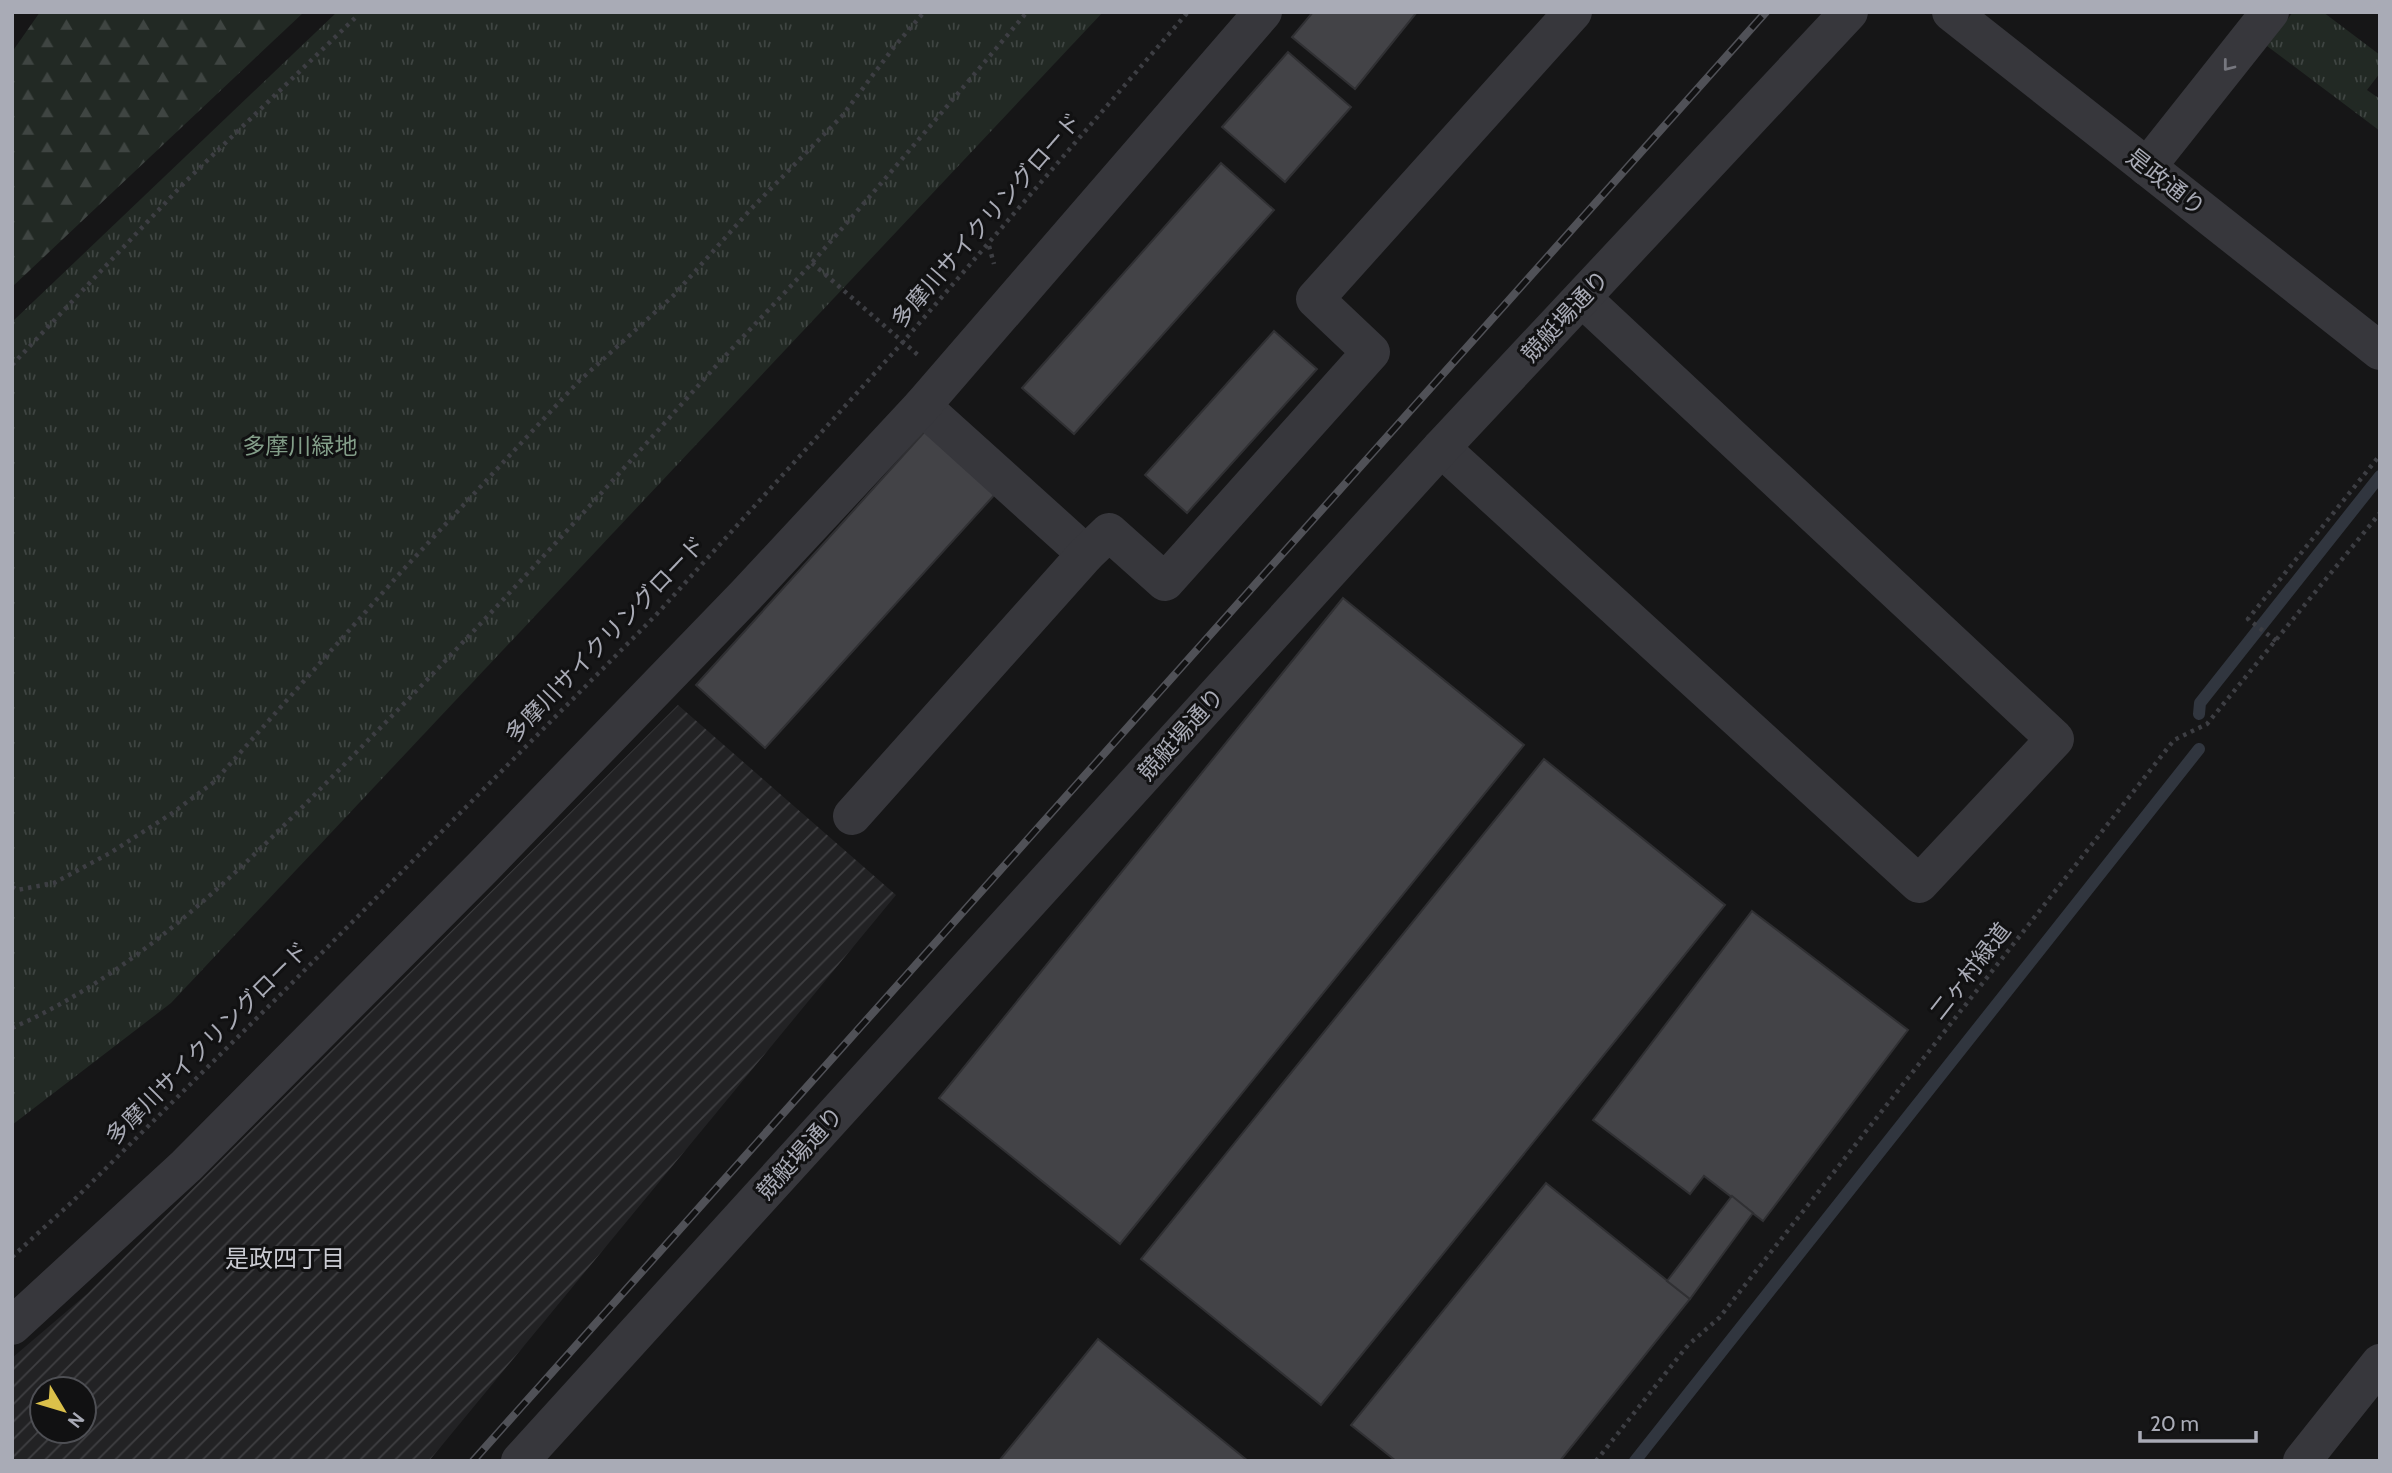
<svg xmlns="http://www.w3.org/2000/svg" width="2392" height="1473" font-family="Cabin,'Noto Sans JP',sans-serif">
<defs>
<pattern id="industrial-furrows" width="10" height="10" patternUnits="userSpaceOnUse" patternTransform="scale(1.75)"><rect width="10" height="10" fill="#222224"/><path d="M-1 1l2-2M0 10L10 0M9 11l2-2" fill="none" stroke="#3f3f42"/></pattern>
<pattern id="forest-firs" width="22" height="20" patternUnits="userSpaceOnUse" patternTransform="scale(1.75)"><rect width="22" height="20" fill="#222924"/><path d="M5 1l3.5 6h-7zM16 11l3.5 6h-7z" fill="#3f4542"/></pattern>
<pattern id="park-tufts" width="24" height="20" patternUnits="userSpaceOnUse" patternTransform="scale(1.75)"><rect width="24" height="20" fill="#222924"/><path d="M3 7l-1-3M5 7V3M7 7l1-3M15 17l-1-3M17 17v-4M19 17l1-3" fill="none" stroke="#3f4542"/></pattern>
</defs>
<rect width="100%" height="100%" fill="#161617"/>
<!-- industrial -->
<path fill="url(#industrial-furrows)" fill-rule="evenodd" d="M678,705L896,895L429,1461H12V1358L87,1294ZM42,1389H84V1431H42Z"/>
<!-- forest -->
<path fill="url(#forest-firs)" d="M40,12H304L12,287V52Z"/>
<!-- park -->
<g fill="url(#park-tufts)">
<path d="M337,12H1103L171,1003L12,1125V322Z"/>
<path d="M2293,12H2323L2380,55V73L2367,90L2380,99V131L2267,46Z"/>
</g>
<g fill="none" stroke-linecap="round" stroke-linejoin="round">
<!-- stream -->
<g stroke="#31363f" stroke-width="12">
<path d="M2199,714L2200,703L2380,476"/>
<path d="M1635,1461L2199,749"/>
</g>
</g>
<!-- building -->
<g fill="#434347" stroke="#303033" stroke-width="2">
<path d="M1313,12H1417L1355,89L1292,37Z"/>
<path d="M1288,52L1351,107L1285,182L1222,127Z"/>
<path d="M1221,163L1274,210L1074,434L1022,388Z"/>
<path d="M1274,331L1317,369L1187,513L1145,475Z"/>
<path d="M927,429L997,492L765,748L696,685Z"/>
<path d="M1343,598L1524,745L1120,1244L939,1098Z"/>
<path d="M1544,759L1725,905L1321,1405L1141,1259Z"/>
<path d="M1752,911L1908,1030L1763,1221L1704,1176L1690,1194L1593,1120Z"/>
<path d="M1546,1183L1690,1299L1560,1461H1396L1351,1425Z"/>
<path d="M1732,1196L1753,1213L1690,1299L1667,1281Z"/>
<path d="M1098,1339L1248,1461H999Z"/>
</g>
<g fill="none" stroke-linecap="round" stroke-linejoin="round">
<!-- path -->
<g stroke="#3d3e43" stroke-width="4.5" stroke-dasharray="3.5 5" stroke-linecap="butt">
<path d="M989,246L994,264"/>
<path d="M812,263L918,355"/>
<path d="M12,365L186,181L356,17L357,12"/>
<path d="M2276,641L2248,619L2380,455"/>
<path d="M12,887L17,890L54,883L110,853L171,814L214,782L402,571L578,382L673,296L750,210L842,116L894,47L924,12"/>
<path d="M12,1028C160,963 274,835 386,722C496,610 601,494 706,377C740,339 776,303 810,265C883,182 955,97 1027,12"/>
<path d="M12,1257L73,1201L287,988L656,615L903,342L1188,12"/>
<path d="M1596,1461L1688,1345L1719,1318L2174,740L2207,724L2380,513"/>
</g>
<!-- minor -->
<g stroke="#37373c" stroke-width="38">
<path d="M1951,12L2380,351"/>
<path d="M2147,167L2270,12"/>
<path d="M922,406L1086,554"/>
<path d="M1441,448L1919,884L2055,739L1582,298"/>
<path d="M852,816L1086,554L1109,532L1165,582L1371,352L1315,299L1573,12"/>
<path d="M12,1326L186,1166L483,867L746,595L922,406L1263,12"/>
<path d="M520,1461L1441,448L1849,12"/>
<path d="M2302,1461L2380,1363"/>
</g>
<!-- rail casing -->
<g stroke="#505157" stroke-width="8">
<path id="rail" d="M473,1461L1766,12"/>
</g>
<!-- rail -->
<use href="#rail" stroke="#111112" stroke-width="5" stroke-dasharray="16" stroke-linecap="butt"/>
</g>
<!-- one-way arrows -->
<defs><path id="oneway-chevron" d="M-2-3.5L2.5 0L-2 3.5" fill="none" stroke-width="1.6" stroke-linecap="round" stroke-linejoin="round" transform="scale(1.75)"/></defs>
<use stroke="#76777f" href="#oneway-chevron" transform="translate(2228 66) rotate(128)"/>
<g text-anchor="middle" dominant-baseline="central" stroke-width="6" stroke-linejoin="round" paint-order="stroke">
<!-- street labels -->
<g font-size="23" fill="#a9abb6" stroke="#111112">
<text transform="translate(2166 182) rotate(38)">是政通り</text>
<text transform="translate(986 220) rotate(-49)">多摩川サイクリングロード</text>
<text transform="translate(1565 316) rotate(-47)">競艇場通り</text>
<text transform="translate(605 639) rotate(-46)">多摩川サイクリングロード</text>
<text transform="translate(1181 734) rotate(-48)">競艇場通り</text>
<text transform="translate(1970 971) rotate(-52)">二ヶ村緑道</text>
<text transform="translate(207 1043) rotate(-45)">多摩川サイクリングロード</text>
<text transform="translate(800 1153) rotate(-48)">競艇場通り</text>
</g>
<!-- park labels -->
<g font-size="23" fill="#839e89" stroke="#111112">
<text x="300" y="446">多摩川緑地</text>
</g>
<!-- neighbourhood labels -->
<g font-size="24" fill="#cacbd2" stroke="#111112">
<text x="285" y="1258">是政四丁目</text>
</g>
</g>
<!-- border -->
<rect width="2392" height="1473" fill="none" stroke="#a9abb6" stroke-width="28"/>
<!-- north arrow -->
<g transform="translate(63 1410) rotate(128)"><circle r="33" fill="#111112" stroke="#4e4f54" stroke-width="2"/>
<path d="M0-5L12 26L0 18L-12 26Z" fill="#dbc04a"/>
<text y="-10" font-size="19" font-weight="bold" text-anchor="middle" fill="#a9abb6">N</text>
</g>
<!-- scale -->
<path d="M2140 1431v10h116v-10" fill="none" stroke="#a9abb6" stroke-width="3.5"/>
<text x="2150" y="1431" font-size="21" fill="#a9abb6" stroke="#111112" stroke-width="5" paint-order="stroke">20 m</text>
</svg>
